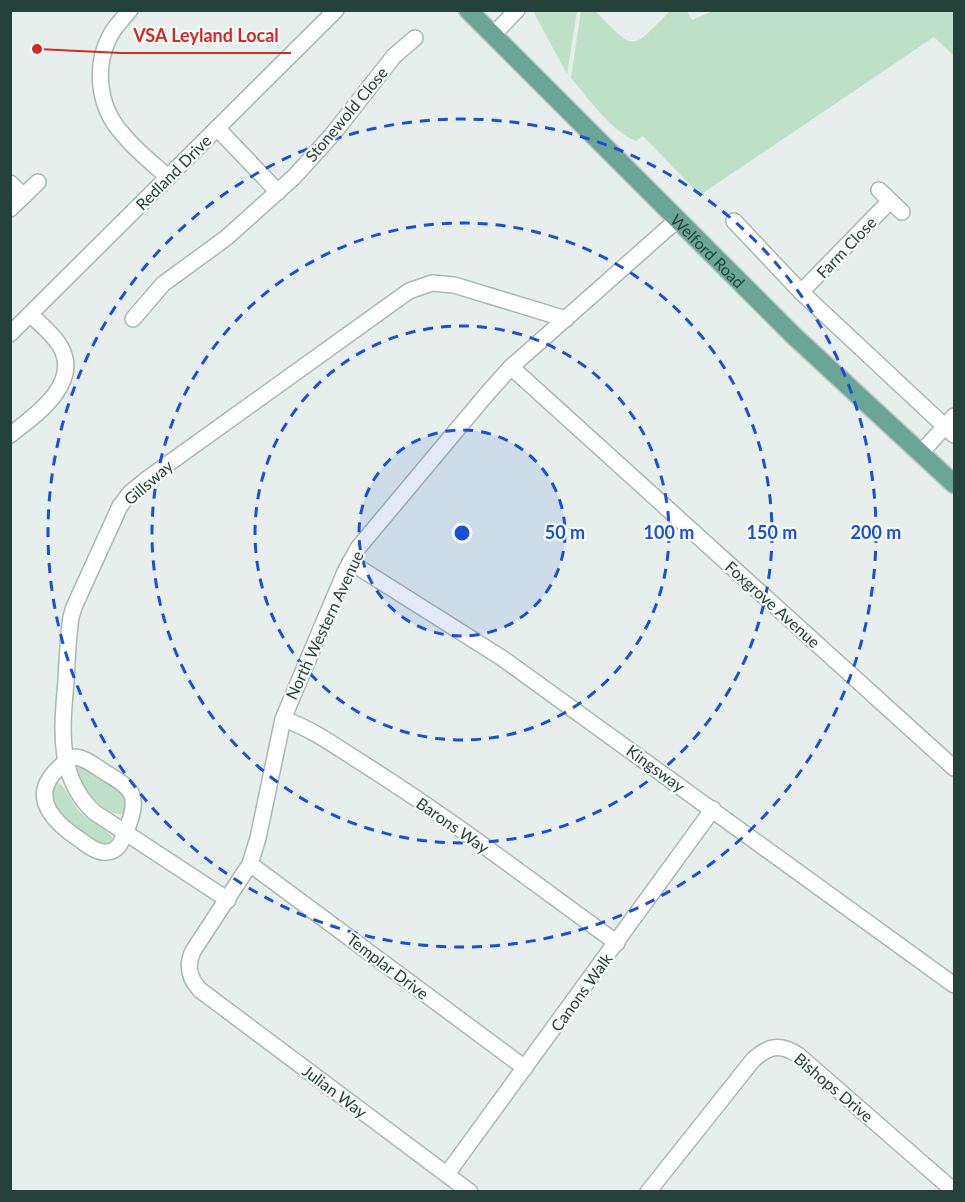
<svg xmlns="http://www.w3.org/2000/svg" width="965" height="1202" font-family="Lato,sans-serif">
<rect width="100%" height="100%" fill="#e6efeb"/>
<!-- green -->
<g fill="#bfe0c8">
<path d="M537,11H577L567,74L534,13Z"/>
<path d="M713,11H954V56L934,37L700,195L643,136L636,141C610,130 589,99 571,78L581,11H595C635,51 630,52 670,11H687L692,20Z"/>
<path d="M77,763L126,793V813C107,822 73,780 77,763Z"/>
<path d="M57,782C66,786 73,805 81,813C91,823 111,829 114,842L104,847L69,826L51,805V783Z"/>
</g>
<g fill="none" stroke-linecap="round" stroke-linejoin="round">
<!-- minor casing -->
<g stroke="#a8b8b2" stroke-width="18">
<g id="minor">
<path d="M130,10C123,19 115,26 110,36C94,66 98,106 121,132C134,149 152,163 168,177"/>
<path d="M493,35L517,10"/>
<path d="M217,128L278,192"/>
<path d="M10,183L24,196"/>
<path d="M879,190L902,212"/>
<path d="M10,209L38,182"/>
<path d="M734,221L801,292L954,435"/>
<path d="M801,292L890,201"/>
<path d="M133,319L163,284L226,238L294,177L332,135L394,56L415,38"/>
<path d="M10,334L336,10"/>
<path d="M511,367L954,768"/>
<path d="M10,435C36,415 82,383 60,346C53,334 40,324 31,315"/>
<path d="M920,454L954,416"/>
<path d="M350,562L502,658L954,985"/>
<path d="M283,719C314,729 342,751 370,768C455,822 535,884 617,943"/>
<path d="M75,757C86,758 95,766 103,771C112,777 123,782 129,790C140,803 127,829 121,842C118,849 111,853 103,852C94,851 86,844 79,839C56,824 31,800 53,774C59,767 67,760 75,757Z"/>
<path d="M250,864L525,1068"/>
<path d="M228,900L94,812C56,776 62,728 66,681C67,660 68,638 71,617L74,607L120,506L130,493L147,479L409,291L432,283L454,285L566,319"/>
<path d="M447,1174L713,809"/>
<path d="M470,1192L200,990C189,978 186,966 193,951L250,864L258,838L283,719L345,572L358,548L486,395L511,367L677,220"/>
<path d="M648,1192L753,1060C768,1046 780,1043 798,1055L954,1191"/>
</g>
</g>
<!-- primary casing -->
<g stroke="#c2cac8" stroke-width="21">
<g id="primary">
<path id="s1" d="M468,10L793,335L954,484"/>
</g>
</g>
<!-- minor -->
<use href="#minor" stroke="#fff" stroke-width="15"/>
<!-- primary -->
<use href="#primary" stroke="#6aa596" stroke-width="18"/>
</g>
<!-- distance rings -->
<circle cx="462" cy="533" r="103" fill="#1d4ed8" fill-opacity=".12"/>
<g fill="none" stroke="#1d4ed8" stroke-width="3" stroke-dasharray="10 8">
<circle cx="462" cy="533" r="103"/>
<circle cx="462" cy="533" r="207"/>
<circle cx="462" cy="533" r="310"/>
<circle cx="462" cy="533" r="414"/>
</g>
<g text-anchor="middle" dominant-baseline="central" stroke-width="4.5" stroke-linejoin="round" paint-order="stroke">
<!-- street labels -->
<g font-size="16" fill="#24423a" stroke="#f7fbf9">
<text transform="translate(346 114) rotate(-50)">Stonewold Close</text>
<text transform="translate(173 172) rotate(-45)">Redland Drive</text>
<text transform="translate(846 247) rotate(-46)">Farm Close</text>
<text stroke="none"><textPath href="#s1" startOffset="340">Welford Road</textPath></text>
<text transform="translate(148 482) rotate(-41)">Gillsway</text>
<text transform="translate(773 604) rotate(42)">Foxgrove Avenue</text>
<text transform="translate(324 625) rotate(-65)">North Western Avenue</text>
<text transform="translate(656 768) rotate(36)">Kingsway</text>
<text transform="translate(453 825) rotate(35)">Barons Way</text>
<text transform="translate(388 966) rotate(37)">Templar Drive</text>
<text transform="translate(581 992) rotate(-54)">Canons Walk</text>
<text transform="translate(834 1087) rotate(40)">Bishops Drive</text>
<text transform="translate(335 1091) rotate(37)">Julian Way</text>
</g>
</g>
<circle cx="462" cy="533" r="9" fill="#1d4ed8" stroke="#f7fbf9" stroke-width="3"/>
<g font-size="18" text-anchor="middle" font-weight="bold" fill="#1d4ed8" stroke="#f7fbf9" stroke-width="4.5" stroke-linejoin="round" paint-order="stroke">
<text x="565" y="539">50 m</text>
<text x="669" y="539">100 m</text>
<text x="772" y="539">150 m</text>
<text x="876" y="539">200 m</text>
</g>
<!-- callouts -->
<path fill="none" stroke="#d62828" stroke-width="2" d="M37 49L121 53H291"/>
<circle fill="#d62828" stroke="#f7fbf9" stroke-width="2" cx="37" cy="49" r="6"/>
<g font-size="18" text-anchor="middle" font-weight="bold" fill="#d62828" stroke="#f7fbf9" stroke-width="4.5" stroke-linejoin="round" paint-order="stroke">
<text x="206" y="42">VSA Leyland Local</text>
</g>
<!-- border -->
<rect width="965" height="1202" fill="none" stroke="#24423a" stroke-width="24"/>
</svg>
